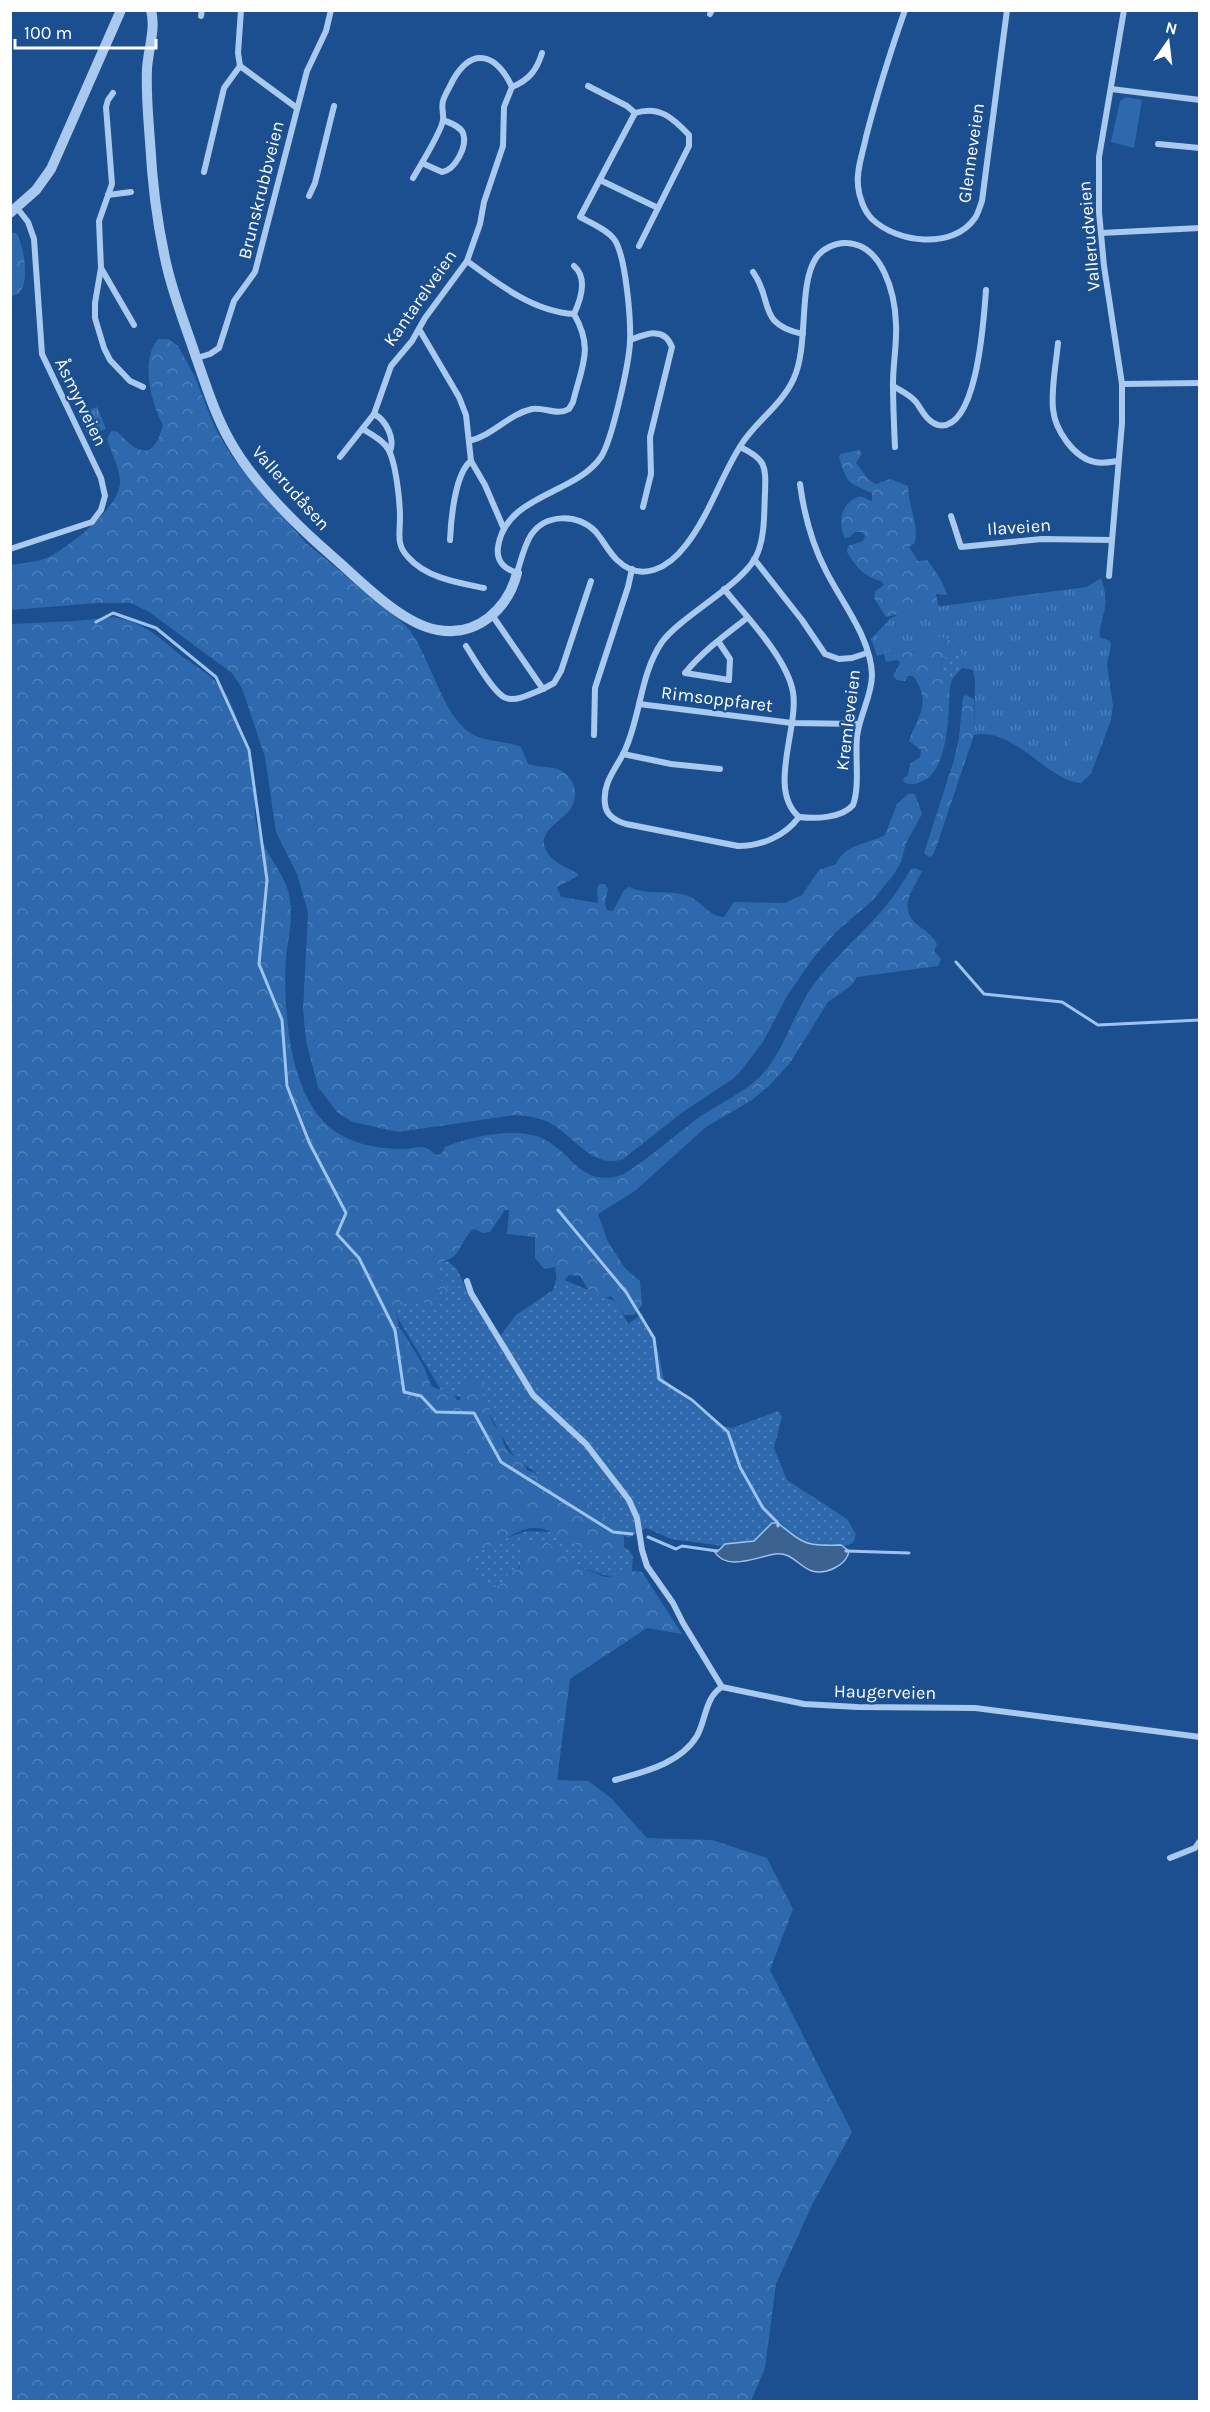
<svg xmlns="http://www.w3.org/2000/svg" width="1210" height="2412" font-family="Karla,sans-serif">
<defs>
<pattern id="grass-dots" width="8" height="8" patternUnits="userSpaceOnUse" patternTransform="scale(1.5)"><rect width="8" height="8" fill="#2e69ad"/><path d="M2 2h.1M6 6h.1" fill="none" stroke="#4d80b9" stroke-width="1.8" stroke-linecap="round"/></pattern>
<pattern id="forest-crowns" width="20" height="18" patternUnits="userSpaceOnUse" patternTransform="scale(1.5)"><rect width="20" height="18" fill="#2e69ad"/><path d="M2 6a3 3 0 1 1 6 0M12 15a3 3 0 1 1 6 0" fill="none" stroke="#4d80b9"/></pattern>
<pattern id="park-tufts" width="24" height="20" patternUnits="userSpaceOnUse" patternTransform="scale(1.5)"><rect width="24" height="20" fill="#2e69ad"/><path d="M3 7l-1-3M5 7V3M7 7l1-3M15 17l-1-3M17 17v-4M19 17l1-3" fill="none" stroke="#4d80b9"/></pattern>
</defs>
<rect width="100%" height="100%" fill="#1b4f8f"/>
<!-- grass -->
<g fill="url(#grass-dots)">
<path d="M961,653L962,668L953,678L950,686L942,675L941,661L945,657H954Z"/>
<path d="M448,1261L457,1269L470,1297L500,1336L516,1315L553,1290L557,1277L617,1302L628,1324L642,1314L658,1350L664,1380L719,1425L732,1428L778,1411L782,1416L774,1448L787,1480L847,1519L856,1534L853,1543L836,1549L804,1547L779,1521H773L757,1540L723,1546L671,1539L646,1528L628,1538L515,1458L493,1421L483,1399L444,1395L397,1317L396,1306L435,1263Z"/>
<path d="M526,1531L554,1532L622,1546L630,1551L633,1557L632,1571C609,1584 596,1569 573,1566C557,1563 538,1565 521,1564L503,1590L491,1600L465,1569L470,1551Z"/>
</g>
<!-- forest -->
<g fill="url(#forest-crowns)">
<path d="M11,233H16C24,243 30,284 19,293C19,294 11,296 11,297Z"/>
<path d="M158,339H168L178,346L194,375L215,428L232,457L252,481L305,542L406,626C431,653 441,720 476,736C490,742 507,741 521,747L528,764C539,768 553,765 563,772C575,780 579,795 571,808C564,821 530,833 550,856C556,864 568,868 577,873L578,876L557,887L561,897L598,903L597,889L599,884H605L608,889L605,903L607,910L613,911L624,890L629,887C648,896 669,889 688,896C703,902 708,916 724,917L734,902L785,903L802,895L819,870L836,864C846,843 866,845 885,835L897,804L908,794H915L922,814L906,843L901,862L894,874L873,900L837,931L814,957L787,996L763,1042L743,1068L734,1078L683,1112L623,1159C595,1169 576,1140 555,1126C543,1118 529,1116 515,1115L398,1132L353,1122L338,1113L318,1087L306,1041L303,1009L308,912L297,874L276,832L265,757L242,688L232,673L149,612L131,603H98L11,610V565C24,563 39,562 51,556C71,545 119,508 120,483C120,467 111,453 107,439L111,431L118,432C139,456 154,460 163,425C151,403 140,361 158,339Z"/>
<path d="M859,450L862,453L856,463L869,480L876,484L890,479L908,486C908,506 919,524 915,543L909,547L918,561L927,560C934,568 945,585 947,595L936,594L939,608L919,609L886,617L874,598L875,591L884,585L881,581C864,577 856,567 847,552L848,546L863,541L865,536L862,532H855L850,537L845,538C837,523 841,503 858,497C863,495 867,500 872,501V493C846,481 848,485 839,457L840,454Z"/>
<path d="M113,617C141,621 158,636 179,654C193,665 214,676 224,691C235,707 251,757 253,776C256,797 252,820 261,839C269,859 288,878 290,900C293,920 288,939 286,958C283,1007 289,1086 324,1122C344,1143 376,1149 404,1149C411,1149 420,1145 426,1148C431,1149 432,1153 437,1155L442,1153L445,1147C469,1137 510,1128 536,1136C572,1147 578,1191 624,1174C650,1158 672,1137 697,1119C720,1102 748,1092 767,1069C789,1040 797,1002 822,974C852,939 888,912 910,870L915,868L922,871C912,892 896,909 920,927C927,932 933,936 937,944L934,951L941,959L938,966L857,977L852,985L828,1002L790,1063L769,1086L752,1100L706,1127L635,1191L598,1214L608,1242L616,1254L624,1267L640,1281L642,1305L634,1315H625L611,1296L601,1299L593,1298L580,1276L569,1275L562,1283L557,1281L555,1267L544,1269L535,1258V1237L507,1234L509,1210H505L490,1232L483,1233L474,1229C464,1235 463,1247 455,1255C450,1261 438,1260 437,1269C435,1278 447,1284 451,1292L444,1295L441,1289L434,1290V1297L440,1303L439,1311C429,1310 425,1300 416,1299C408,1298 406,1307 397,1307L396,1314L399,1328L405,1335L424,1367L431,1385L435,1388L452,1392L457,1400H460C461,1386 467,1378 481,1379L484,1387L483,1395C492,1404 488,1411 492,1421C494,1426 498,1429 501,1433C503,1437 503,1442 505,1447C510,1457 524,1458 527,1470C550,1477 611,1515 623,1535C625,1540 624,1544 624,1549C588,1565 557,1525 531,1528C520,1529 484,1550 471,1556L470,1560L485,1584L492,1588L500,1585L507,1575L520,1568V1552L524,1544L533,1541L546,1542L580,1567L605,1577L613,1576L622,1570L642,1572L682,1634L647,1628L570,1679L557,1780L588,1781L611,1798L647,1838L712,1840L767,1858L793,1909L770,1970L852,2132L813,2203L776,2284L765,2368L751,2401H11V624L76,621Z"/>
<path d="M938,637L955,641L961,653L954,657H945L941,661L942,675L950,686C948,713 950,770 921,782C914,785 910,785 903,782L904,778L908,775L910,764L920,757L921,750L909,741C917,717 933,703 913,676H908L905,681L897,680L893,676L900,663L898,660L886,662L884,654L894,648L909,652L919,651Z"/>
<path d="M965,695L974,699V735L938,842L933,855L929,857L924,853L954,760L959,737L963,697Z"/>
</g>
<!-- park -->
<g fill="url(#park-tufts)">
<path d="M97,407L106,429L88,436L79,414Z"/>
<path d="M1101,578C1105,590 1107,600 1104,612C1102,620 1099,628 1100,637L1110,641L1111,644L1107,664L1113,706L1111,720L1091,774L1081,783C1049,782 1013,726 974,735L975,681L973,670L962,668L961,653L955,641L938,637L920,651L909,652L894,648L884,654L877,656L871,639L891,618L905,611L1087,587Z"/>
</g>
<!-- pitch -->
<g fill="#2e69ad">
<path d="M1126,97L1142,100L1134,148L1111,142L1120,101Z"/>
<path d="M1072,733L1090,739L1081,766L1063,760Z"/>
</g>
<!-- water -->
<path fill="#3c6290" stroke="#9cc4f0" stroke-width="1.5" d="M772,1523H778C805,1545 806,1546 841,1545L849,1551C847,1565 826,1575 812,1571C799,1567 791,1551 775,1554C757,1557 726,1572 714,1551L719,1550L725,1544L754,1541Z"/>
<g fill="none" stroke-linecap="round" stroke-linejoin="round">
<!-- stream -->
<g stroke="#9cc4f0" stroke-width="3">
<path d="M96,622L113,613L156,628L216,677L249,750L267,880L259,964L282,1020L287,1086L309,1142L346,1213L337,1234L359,1258L395,1330L404,1392L421,1396L436,1412L474,1413L501,1462L613,1532L632,1534"/>
<path d="M956,962L984,994L1062,1002L1098,1025L1200,1020"/>
<path d="M558,1210L626,1292L654,1338L659,1379L692,1400L728,1432L740,1467L763,1508L778,1523V1526"/>
<path d="M648,1537L676,1549L682,1546L717,1551"/>
<path d="M846,1551L909,1553"/>
</g>
<!-- minor -->
<g stroke="#a9c9ee" stroke-width="6">
<path d="M241,10L238,53L240,66L297,108"/>
<path d="M905,10C890,53 877,94 866,137C863,153 856,170 858,186C859,197 864,211 872,219C897,243 953,250 975,218C978,214 980,206 982,201L1007,10"/>
<path d="M710,14L712,10"/>
<path d="M201,16L202,10"/>
<path d="M588,86L627,106L635,113"/>
<path d="M1111,89L1200,100"/>
<path d="M113,93L108,100L106,107L112,184L99,221L101,268L95,303V318L104,348L110,360L130,381L143,387"/>
<path d="M1158,144L1200,148"/>
<path d="M422,163L442,172C455,170 468,146 463,133C460,126 450,123 443,120"/>
<path d="M204,172L224,88L240,66"/>
<path d="M413,178C419,168 442,130 443,120C444,114 441,108 443,101C445,94 450,87 453,80C473,45 497,55 512,87"/>
<path d="M600,180L658,208L689,146V135C673,118 659,105 635,113L580,217C591,223 606,229 614,239C626,255 631,321 630,342C629,364 612,440 601,457C575,495 506,494 498,547C496,562 505,569 517,573C521,560 524,546 531,535C546,513 577,514 595,531C603,540 608,551 617,560C642,584 669,567 686,545C710,514 720,478 741,445C756,421 782,405 794,378C809,345 798,285 816,258C822,249 836,242 847,243C883,245 895,294 896,324C897,344 893,364 893,383C893,404 894,426 895,447"/>
<path d="M108,195L131,192"/>
<path d="M309,196L315,183L334,106"/>
<path d="M1101,233L1200,228"/>
<path d="M639,246L658,208"/>
<path d="M467,261C498,284 534,312 574,314C581,299 588,278 574,266"/>
<path d="M101,268L134,325"/>
<path d="M753,272C774,301 756,324 803,334"/>
<path d="M419,329L459,397L466,415L471,461L485,485L504,529"/>
<path d="M630,340C646,334 664,326 672,347L650,437L651,474L643,507"/>
<path d="M1058,343C1056,365 1051,388 1053,409C1055,430 1074,458 1095,462C1103,464 1111,462 1118,461"/>
<path d="M197,358L210,354L219,348L234,301L255,272L307,71L326,31L331,10"/>
<path d="M1122,384L1200,383"/>
<path d="M893,386C901,391 909,394 916,402C922,410 927,422 938,425C978,433 984,314 986,290"/>
<path d="M374,414C387,421 395,439 390,452"/>
<path d="M363,429C372,435 383,440 388,449C396,462 400,502 400,518C400,533 396,545 408,557C426,578 459,583 484,588"/>
<path d="M469,441C492,436 509,414 532,409C545,407 557,416 569,409L573,402C582,365 594,349 574,314"/>
<path d="M740,447C766,459 766,466 765,493C764,512 765,534 758,552C748,582 683,614 662,642C640,674 641,715 625,750C617,768 602,782 605,804C606,816 616,821 626,824L738,846C762,846 785,836 799,817"/>
<path d="M340,457L374,414L391,366L412,341L425,318L467,261L480,224L484,202L503,146L504,107L512,87C529,80 537,70 542,53"/>
<path d="M951,516L961,547L1042,539L1112,540"/>
<path d="M450,540C451,519 455,473 471,461"/>
<path d="M10,549L92,522L101,510L105,496L101,478L42,354L34,239L28,222L17,208"/>
<path d="M754,559L802,620L825,654L839,659L852,658L867,653"/>
<path d="M1109,576L1122,423V384L1104,266L1099,212V157L1124,10"/>
<path d="M724,589C746,616 787,658 793,692C799,728 767,790 799,817"/>
<path d="M492,615L543,689L554,683L561,671L591,581"/>
<path d="M718,641L730,659L729,680L685,673C703,651 725,635 747,618"/>
<path d="M466,646C473,657 494,694 506,698C516,702 533,693 543,689"/>
<path d="M639,704L792,723L859,724"/>
<path d="M594,735L595,688L628,587L632,569"/>
<path d="M623,754L671,764L720,769"/>
<path d="M799,817C816,819 842,818 853,805C860,786 855,758 857,737C859,716 872,696 872,675C871,638 842,603 826,571C812,544 804,514 800,484"/>
<path d="M467,1281L471,1293L533,1395L586,1444L629,1500L637,1518L642,1550L647,1566L673,1603L683,1623L722,1687"/>
<path d="M615,1780C643,1772 680,1764 697,1736C706,1720 705,1697 722,1687L804,1704L857,1707L975,1708L1200,1737"/>
<path d="M1170,1858L1195,1848L1200,1841"/>
</g>
<!-- tertiary -->
<g stroke="#a9c9ee" stroke-width="10">
<path d="M151,10C156,29 148,50 147,69C146,93 148,117 150,141C152,179 158,229 167,267C174,297 186,327 196,357C206,385 215,415 230,441C254,484 294,523 332,556C360,580 401,624 438,630C477,637 508,609 517,573"/>
<path d="M10,213L36,190L51,169L121,10"/>
</g>
</g>
<g text-anchor="middle" dominant-baseline="central" stroke-width="4.5" stroke-linejoin="round" paint-order="stroke">
<!-- street labels -->
<g font-size="18" fill="#fff" stroke="#1b4f8f">
<text transform="translate(971 153) rotate(-82)">Glenneveien</text>
<text transform="translate(261 190) rotate(-76)">Brunskrubbveien</text>
<text transform="translate(1089 236) rotate(-95)">Vallerudveien</text>
<text transform="translate(420 298) rotate(-55)">Kantarelveien</text>
<text transform="translate(81 402) rotate(64)">Åsmyrveien</text>
<text transform="translate(291 488) rotate(48)">Vallerudåsen</text>
<text transform="translate(1019 527) rotate(-4)">Ilaveien</text>
<text transform="translate(717 699) rotate(7)">Rimsoppfaret</text>
<text transform="translate(848 720) rotate(-83)">Kremleveien</text>
<text transform="translate(885 1692) rotate(1)">Haugerveien</text>
</g>
</g>
<!-- border -->
<rect width="1210" height="2412" fill="none" stroke="#ffffff" stroke-width="24"/>
<!-- north arrow -->
<g transform="translate(1168 42) rotate(14)" stroke="#1b4f8f" stroke-width="4.5" paint-order="stroke">
<path d="M0-4.5L10 22L0 15L-10 22Z" fill="#ffffff"/>
<text y="-9" font-size="16" font-weight="bold" text-anchor="middle" fill="#ffffff">N</text>
</g>
<!-- scale -->
<path d="M15 39v9h141v-9" fill="none" stroke="#ffffff" stroke-width="3"/>
<text x="24" y="39" font-size="18" fill="#ffffff" stroke="#1b4f8f" stroke-width="4.5" paint-order="stroke">100 m</text>
</svg>
